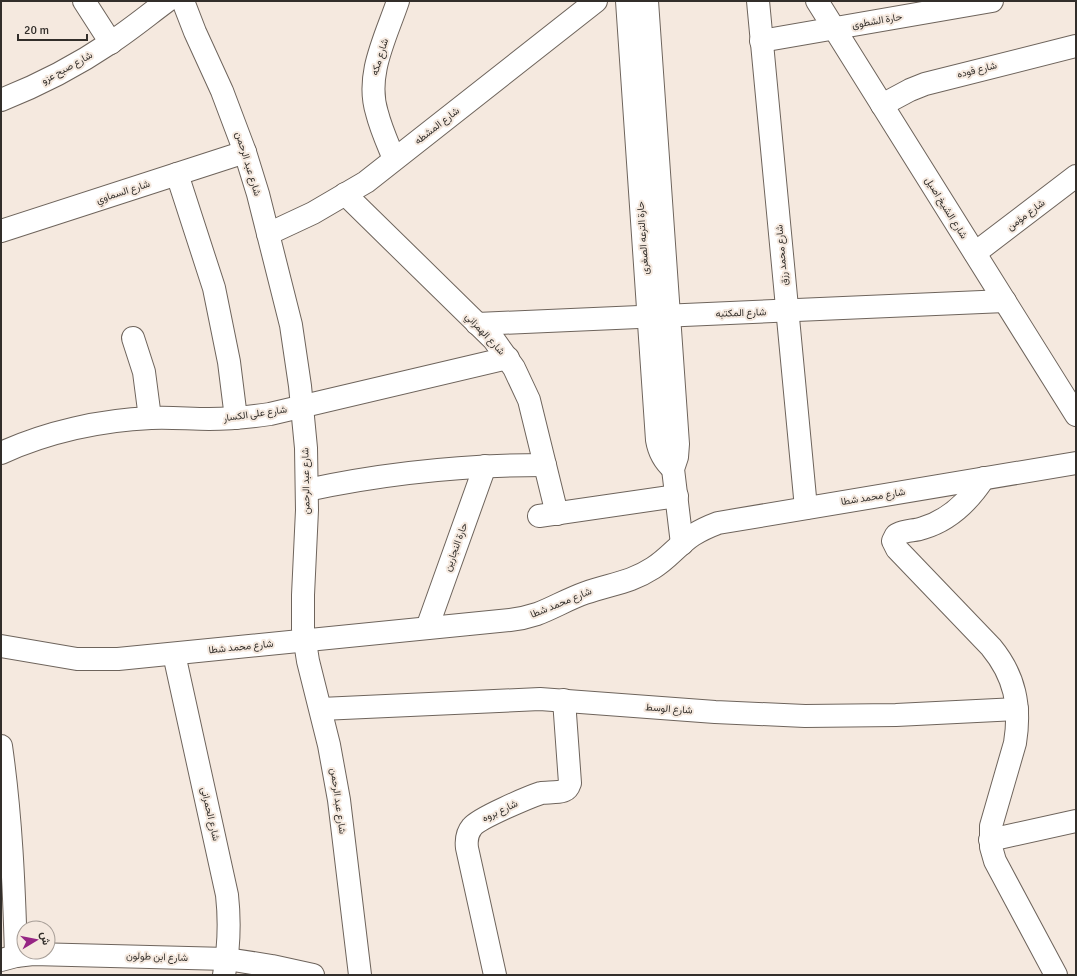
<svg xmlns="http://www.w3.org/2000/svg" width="1077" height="976" font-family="Signika,Vazirmatn,sans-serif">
<rect width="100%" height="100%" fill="#f5e9df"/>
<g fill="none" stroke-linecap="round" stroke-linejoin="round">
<!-- street casing -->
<g stroke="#6e645c" stroke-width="24">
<g id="street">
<path d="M84,1L111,43"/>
<path d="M183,1L195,32L222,91L245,152L258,194L291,325L300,386L306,448L307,510L303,595V629L308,661L329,745L339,800L360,975"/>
<path d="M627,1L657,440C659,452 664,461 673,469"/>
<path d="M647,1L678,444L677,457L673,469L682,544"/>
<path d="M758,1L806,508"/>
<path d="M817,1L1076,415"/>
<path d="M761,41L992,1"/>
<path d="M1,100C39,85 76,66 110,43C130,30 148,15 167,1"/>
<path d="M882,105L910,90L925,84L1076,46"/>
<path d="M394,159C388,144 381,129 377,113C365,75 386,37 398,1"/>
<path d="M177,174L214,288L229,362L236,418"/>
<path d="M345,194L494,340L514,368L529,400L557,514"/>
<path d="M1,231L245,152"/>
<path d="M268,234L313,213L366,182L596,1"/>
<path d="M975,253L1076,176"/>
<path d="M477,324L1005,301"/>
<path d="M133,338L144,372L150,418"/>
<path d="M1,453C47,432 101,420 151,418C171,417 190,419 209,419C230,419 250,417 270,414L508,358"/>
<path d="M984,478C969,501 950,520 923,528C915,531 906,530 898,534L896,535L893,541L897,549L991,647C1015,676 1021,706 1015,743L991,826V847L995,861L1056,975"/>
<path d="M307,490C386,473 464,465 545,465"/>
<path d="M539,516L677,496"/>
<path d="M427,628L485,466"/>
<path d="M1,646L77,659H118L510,620C519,619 528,617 537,614C553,608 568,599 585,593C610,584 630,583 653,568C668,559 679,544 693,535C701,530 710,526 718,523L1076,463"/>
<path d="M174,654L227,895C230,922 229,948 224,975"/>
<path d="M321,709L540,699L715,712L805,716L896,715L1017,709"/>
<path d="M1,746C11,816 14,885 16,956"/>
<path d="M990,840L1076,821"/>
<path d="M1,960L16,956L33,954L227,959L272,966L313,975"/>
<path d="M495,975L467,848C466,840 467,833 472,827C479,818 529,797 541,793C547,792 561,793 565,790C568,789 569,786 570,783L564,700"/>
</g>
</g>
<!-- street -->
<use href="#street" stroke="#fff" stroke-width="22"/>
</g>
<g text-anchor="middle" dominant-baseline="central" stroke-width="4" stroke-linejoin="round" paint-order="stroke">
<!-- street labels -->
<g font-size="10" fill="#322e2a" stroke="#f5e9df">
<text transform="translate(877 21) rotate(-10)">حارة الشطوى</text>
<text transform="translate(380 57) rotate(-73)">شارع مكه</text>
<text transform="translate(67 68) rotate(-29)">شارع صبح عزو</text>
<text transform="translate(977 70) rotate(-14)">شارع فوده</text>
<text transform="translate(437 126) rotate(-38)">شارع المشطه</text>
<text transform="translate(248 164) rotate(73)">شارع عبد الرحمن</text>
<text transform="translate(123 192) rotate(-18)">شارع السماوي</text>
<text transform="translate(946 208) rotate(58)">شارع الشيخ اصيل</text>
<text transform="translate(1026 215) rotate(-37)">شارع مؤمن</text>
<text transform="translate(643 238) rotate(-94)">حارة الترعه الصغرى</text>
<text transform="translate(782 255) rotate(-95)">شارع محمد رزق</text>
<text transform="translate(741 313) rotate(-2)">شارع المكتبه</text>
<text transform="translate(485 334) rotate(47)">شارع الهمزاني</text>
<text transform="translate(255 414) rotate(-8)">شارع على الكسار</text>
<text transform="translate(306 481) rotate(-91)">شارع عبد الرحمن</text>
<text transform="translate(873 497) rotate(-9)">شارع محمد شطا</text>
<text transform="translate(456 547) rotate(-70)">حارة النجارين</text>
<text transform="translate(561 603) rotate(-22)">شارع محمد شطا</text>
<text transform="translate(241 647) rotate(-6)">شارع محمد شطا</text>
<text transform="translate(669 709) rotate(4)">شارع الوسط</text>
<text transform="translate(338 801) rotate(82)">شارع عبد الرحمن</text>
<text transform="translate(500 811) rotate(-25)">شارع بروه</text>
<text transform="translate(210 814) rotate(77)">شارع الحمرانى</text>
<text transform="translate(157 957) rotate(2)">شارع ابن طولون</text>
</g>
</g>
<!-- border -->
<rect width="1077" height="976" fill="none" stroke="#322e2a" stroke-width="4"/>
<!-- north arrow -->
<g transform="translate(36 940) rotate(80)"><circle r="19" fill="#f5e9df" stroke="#a79e97"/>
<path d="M0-3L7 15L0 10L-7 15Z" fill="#962584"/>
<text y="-6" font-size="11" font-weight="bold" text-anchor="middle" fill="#322e2a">ش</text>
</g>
<!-- scale -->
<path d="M18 34v6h69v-6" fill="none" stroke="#322e2a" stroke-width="2"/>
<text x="24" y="34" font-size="12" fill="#322e2a" stroke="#f5e9df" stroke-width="3" paint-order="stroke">20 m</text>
</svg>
